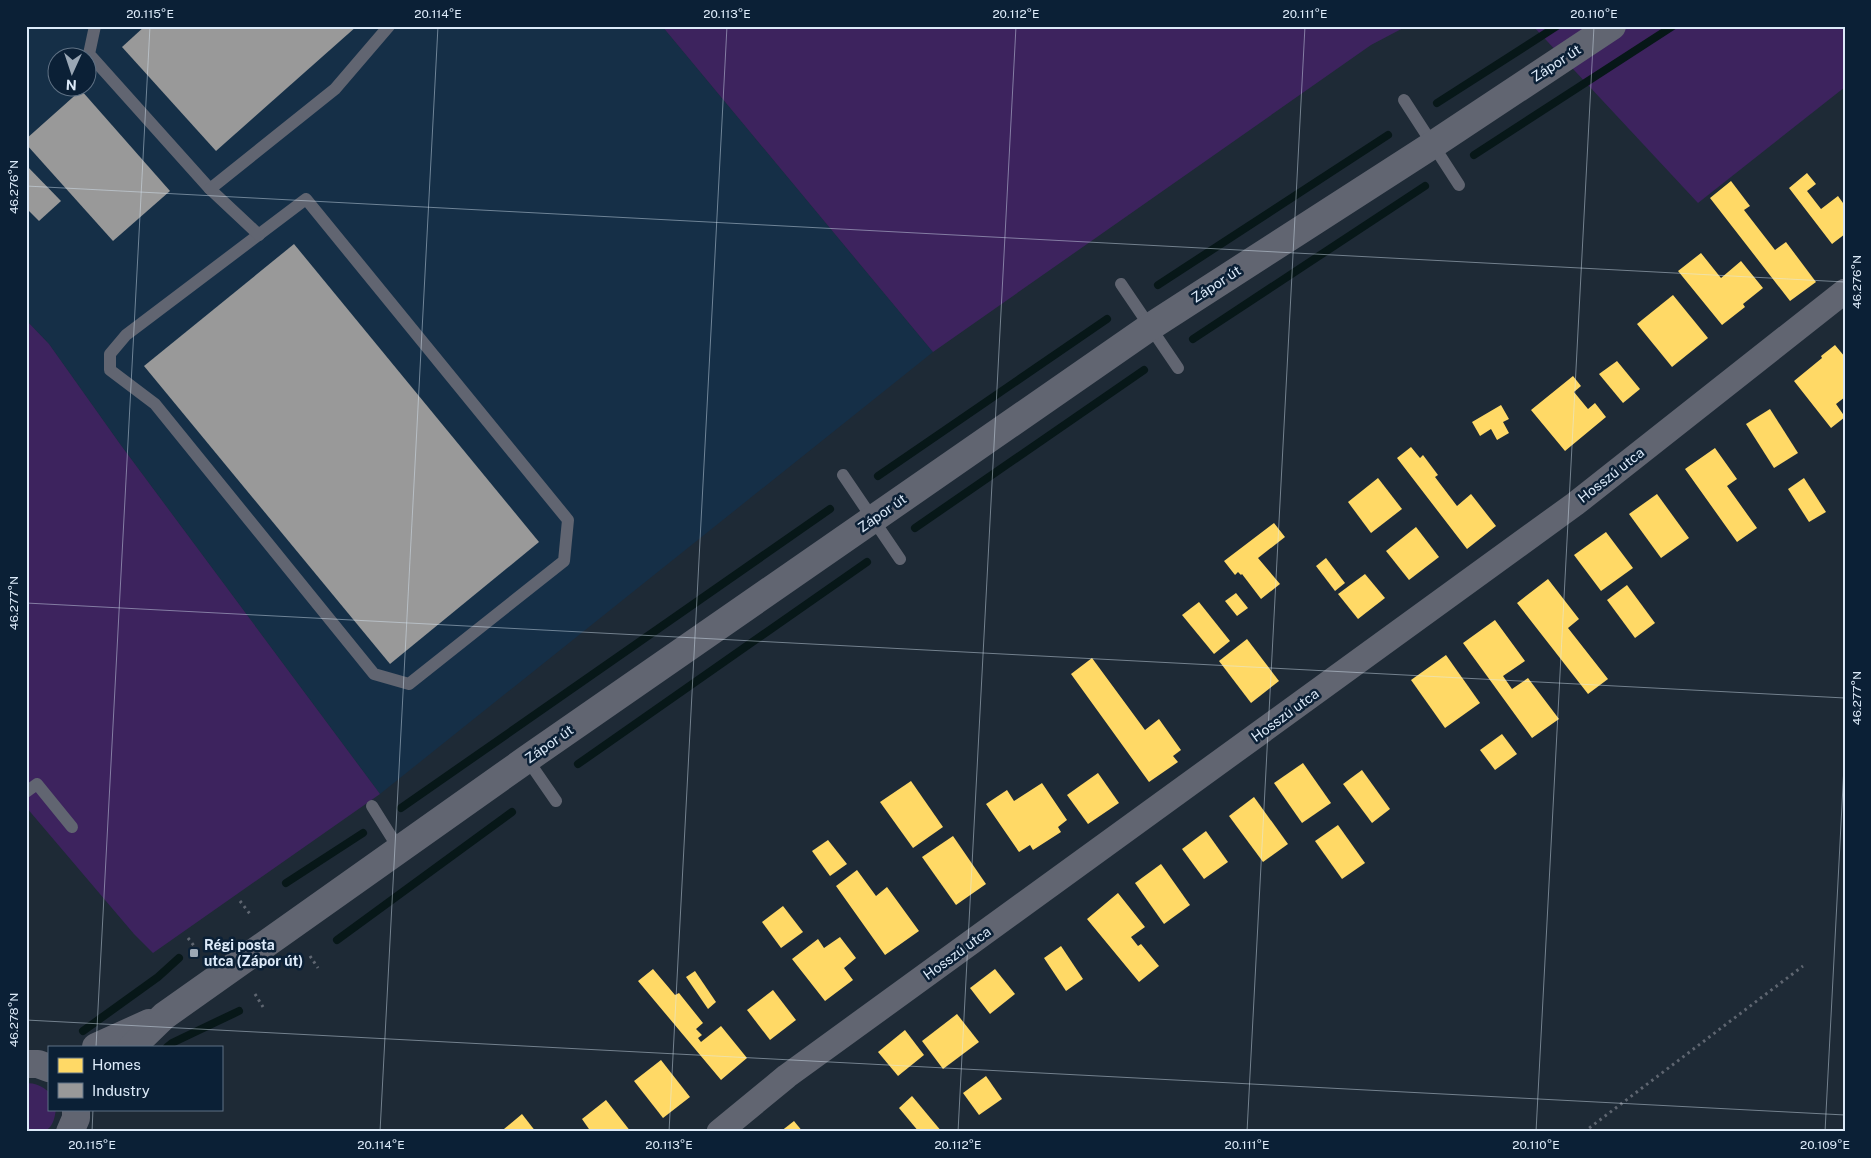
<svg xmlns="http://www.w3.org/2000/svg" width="1871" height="1158" font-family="'Public Sans',sans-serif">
<rect width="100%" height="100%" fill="#1e2a36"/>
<!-- built -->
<path fill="#152f47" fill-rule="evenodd" d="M26,26H662L933,352L380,794L120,444L49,344L26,320ZM58,58H88V88H58Z"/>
<!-- green -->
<g fill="#3d235e">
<path d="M662,26H1407L1371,45L933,352Z"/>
<path d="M1533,26H1845V87L1698,203Z"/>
<path d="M26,320L49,344L120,444L380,794L153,953L134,934L26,807Z"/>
<path d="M26,1083C35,1083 42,1086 49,1092V1109H56C53,1132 46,1132 26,1132Z"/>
</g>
<!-- homes -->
<g fill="#ffd966">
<path d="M1807,173L1816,184L1807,191L1821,209L1838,196L1843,203L1845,201V234L1832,244L1789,188Z"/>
<path d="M1731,181L1750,206L1744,210L1775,250L1786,242L1816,282L1790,301L1710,198Z"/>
<path d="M1701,253L1721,278L1741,261L1763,288L1743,304L1745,307L1722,325L1678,271Z"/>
<path d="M1673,295L1708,338L1672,367L1637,324Z"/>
<path d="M1835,345L1845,357V397L1836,404L1845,417L1831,428L1794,381L1822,358L1821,356Z"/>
<path d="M1617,361L1640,389L1623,403L1599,374Z"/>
<path d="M1573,376L1581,386L1574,392L1588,409L1595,403L1606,417L1565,451L1531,410Z"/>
<path d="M1501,405L1509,419L1503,422L1509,433L1497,440L1491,429L1480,436L1472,422Z"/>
<path d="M1770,409L1798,453L1774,468L1746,424Z"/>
<path d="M1411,447L1420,458L1423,455L1438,475L1435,477L1457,506L1471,494L1496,526L1467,549L1397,458Z"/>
<path d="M1715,448L1737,479L1727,486L1757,528L1737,542L1685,469Z"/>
<path d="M1378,478L1402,509L1371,533L1348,502Z"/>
<path d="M1804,478L1826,512L1809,522L1788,489Z"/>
<path d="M1657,494L1689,538L1661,558L1629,514Z"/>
<path d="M1274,523L1285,537L1258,558L1280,584L1261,599L1242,574L1241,575L1238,572L1235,575L1224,561Z"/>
<path d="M1416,527L1439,557L1409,580L1386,551Z"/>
<path d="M1606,532L1633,568L1601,591L1574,555Z"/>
<path d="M1326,558L1345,583L1335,591L1316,566Z"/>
<path d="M1365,574L1385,598L1358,619L1338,594Z"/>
<path d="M1548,579L1579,619L1568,628L1608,679L1588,694L1517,603Z"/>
<path d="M1627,585L1655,623L1635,638L1607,600Z"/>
<path d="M1236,593L1248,608L1237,616L1225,601Z"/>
<path d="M1199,602L1230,641L1214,654L1182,615Z"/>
<path d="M1495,620L1525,661L1503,676L1512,689L1528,678L1559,719L1532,738L1463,643Z"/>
<path d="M1247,639L1279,681L1251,703L1219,661Z"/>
<path d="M1446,655L1480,703L1445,728L1411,680Z"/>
<path d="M1092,658L1145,730L1159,719L1181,750L1173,756L1178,762L1149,782L1071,674Z"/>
<path d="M1502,734L1517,754L1495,770L1480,750Z"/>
<path d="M1303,763L1331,803L1302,823L1274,783Z"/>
<path d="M1362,770L1390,809L1372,823L1343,784Z"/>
<path d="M1098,773L1119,803L1088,824L1067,795Z"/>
<path d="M911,781L943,827L913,848L880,802Z"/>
<path d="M1042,783L1067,820L1058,827L1061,832L1033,850L1030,845L1019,852L986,804L1007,790L1014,801Z"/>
<path d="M1254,797L1288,844L1263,862L1229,816Z"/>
<path d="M1338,825L1365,863L1342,879L1315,841Z"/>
<path d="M1206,831L1228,862L1204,879L1182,849Z"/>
<path d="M953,836L986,884L956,905L922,857Z"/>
<path d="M828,840L847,864L830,876L812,851Z"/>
<path d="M1161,864L1190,905L1164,924L1135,883Z"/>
<path d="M857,870L876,896L887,887L919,931L885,955L836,886Z"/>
<path d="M1118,893L1145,927L1131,937L1138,946L1141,944L1159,966L1139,982L1087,919Z"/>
<path d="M783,906L803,932L781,948L762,922Z"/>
<path d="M840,937L856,958L844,968L853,980L825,1001L792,959L818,939L824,948Z"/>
<path d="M1061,946L1083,979L1066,991L1044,958Z"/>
<path d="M653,969L675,995L679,993L703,1023L696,1029L702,1035L698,1038L701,1042L721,1026L747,1058L721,1080L638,981Z"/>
<path d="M995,969L1015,994L990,1014L970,988Z"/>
<path d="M695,971L716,1002L708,1009L686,977Z"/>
<path d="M773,990L796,1020L770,1040L747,1010Z"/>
<path d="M957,1014L979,1042L943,1069L922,1041Z"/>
<path d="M905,1030L924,1055L898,1076L878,1052Z"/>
<path d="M661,1060L690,1097L663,1118L634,1081Z"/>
<path d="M986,1076L1002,1099L979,1115L963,1093Z"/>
<path d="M912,1096L942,1132H919L899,1108Z"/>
<path d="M606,1100L631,1132H591L582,1119Z"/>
<path d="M522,1114L536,1132H506L504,1129Z"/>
<path d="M794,1121L803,1132H780Z"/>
</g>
<!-- industry -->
<g fill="#999">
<path d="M145,26H357L216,151L122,47Z"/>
<path d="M81,90L170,191L113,241L26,144V139Z"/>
<path d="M26,165L61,201L39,221L26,208Z"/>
<path d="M294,244L539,542L390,664L144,366Z"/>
</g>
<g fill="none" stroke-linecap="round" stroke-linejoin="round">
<!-- stream -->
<g stroke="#071718" stroke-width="8">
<path d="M1437,103L1557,26"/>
<path d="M1474,155L1673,26"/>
<path d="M1158,285L1388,135"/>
<path d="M1193,339L1425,186"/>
<path d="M878,476L1107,319"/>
<path d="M915,528L1144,370"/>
<path d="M578,764L867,562"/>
<path d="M401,808L830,509"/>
<path d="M286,883L363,833"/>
<path d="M337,940L512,812"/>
<path d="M83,1031L158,977L179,958"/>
<path d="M167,1047L172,1043L239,1011"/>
</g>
<!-- path -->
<g stroke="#5f6671" stroke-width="3" stroke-dasharray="2.5 4" stroke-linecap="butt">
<path d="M240,901L250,914"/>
<path d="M188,938L198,951"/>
<path d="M310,956L318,968"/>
<path d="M255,994L263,1007"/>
<path d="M1584,1132L1803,966"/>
</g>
<!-- service -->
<g stroke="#616571" stroke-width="12">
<path d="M95,26L89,54L210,189"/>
<path d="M1404,100L1459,185"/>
<path d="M306,199L568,520L564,561L409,684L374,674L155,404L110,370V354L126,335Z"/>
<path d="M259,235L210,189L335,89L389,26"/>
<path d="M1121,284L1178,368"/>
<path d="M843,475L900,559"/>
<path d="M527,759L556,801"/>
<path d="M26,792L37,784L72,827"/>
<path d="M372,806L399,849"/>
</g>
<!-- minor -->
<path stroke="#616571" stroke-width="25" d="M719,1132L787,1076L1575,504L1845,291"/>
<!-- tertiary -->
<g stroke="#616571" stroke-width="28">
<path d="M96,1047L149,1023"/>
<path d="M132,1047L164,1016L527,759L1150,327L1434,144L1612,26"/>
<path d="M26,1064H38L49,1068"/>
<path d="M70,1132L76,1118V1109"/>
</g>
</g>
<!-- ticks -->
<path fill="none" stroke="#dceaf9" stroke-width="1" stroke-opacity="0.45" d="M26,186L1845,282M26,603L1845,698M26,1020L1845,1115M96,1047L150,26M92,1132L93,1109M380,1132L438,26M669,1132L727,26M958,1132L1016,26M1247,1132L1305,26M1536,1132L1594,26M1825,1132L1845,747"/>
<!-- markers -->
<rect fill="#9aa7b5" stroke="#0b2036" stroke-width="2" x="189" y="948" width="10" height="10" rx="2.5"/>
<g text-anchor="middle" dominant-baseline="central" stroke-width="5" stroke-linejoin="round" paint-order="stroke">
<!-- street labels -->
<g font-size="14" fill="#dceaf9" stroke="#0b2036">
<text transform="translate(1556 63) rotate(-33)">Zápor út</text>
<text transform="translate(1216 284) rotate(-33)">Zápor út</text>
<text transform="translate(1611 475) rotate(-38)">Hosszú utca</text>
<text transform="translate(882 513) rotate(-35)">Zápor út</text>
<text transform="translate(1285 715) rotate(-36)">Hosszú utca</text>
<text transform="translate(549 744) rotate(-35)">Zápor út</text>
<text transform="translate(957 953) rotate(-36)">Hosszú utca</text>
</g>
<!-- poi labels -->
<g font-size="14" font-weight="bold" fill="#dceaf9" stroke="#0b2036" text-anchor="start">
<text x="204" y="945">Régi posta<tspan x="204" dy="16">utca (Zápor út)</tspan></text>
</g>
</g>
<!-- border -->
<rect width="1871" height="1158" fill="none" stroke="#0b2036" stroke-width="55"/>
<!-- legend -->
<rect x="48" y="1046" width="175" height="65" fill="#0b2036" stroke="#5f7184"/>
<rect x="58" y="1058" width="25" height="15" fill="#ffd966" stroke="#5f7184"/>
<text x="92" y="1070" font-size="15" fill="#dceaf9">Homes</text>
<rect x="58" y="1083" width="25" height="15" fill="#999999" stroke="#5f7184"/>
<text x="92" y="1096" font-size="15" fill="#dceaf9">Industry</text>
<!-- north arrow -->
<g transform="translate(72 72) rotate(183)"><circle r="24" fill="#0b2036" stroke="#5f7184"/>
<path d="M0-4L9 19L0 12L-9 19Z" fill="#9aa7b5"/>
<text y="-8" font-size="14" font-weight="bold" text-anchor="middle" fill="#dceaf9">N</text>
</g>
<rect x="28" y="28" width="1816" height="1102" fill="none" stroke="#dceaf9" stroke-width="2"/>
<g font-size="12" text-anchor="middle" fill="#dceaf9">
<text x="150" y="18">20.115°E</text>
<text x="438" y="18">20.114°E</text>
<text x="727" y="18">20.113°E</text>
<text x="1016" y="18">20.112°E</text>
<text x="1305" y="18">20.111°E</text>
<text x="1594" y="18">20.110°E</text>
<text transform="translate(14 187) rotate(-90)" y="4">46.276°N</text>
<text transform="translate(1857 282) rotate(-90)" y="4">46.276°N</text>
<text transform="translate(14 603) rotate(-90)" y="4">46.277°N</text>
<text transform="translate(1857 698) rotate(-90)" y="4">46.277°N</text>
<text transform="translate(14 1020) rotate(-90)" y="4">46.278°N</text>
<text x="92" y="1149">20.115°E</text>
<text x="381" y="1149">20.114°E</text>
<text x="669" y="1149">20.113°E</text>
<text x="958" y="1149">20.112°E</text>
<text x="1247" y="1149">20.111°E</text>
<text x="1536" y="1149">20.110°E</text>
<text x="1825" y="1149">20.109°E</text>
</g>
</svg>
